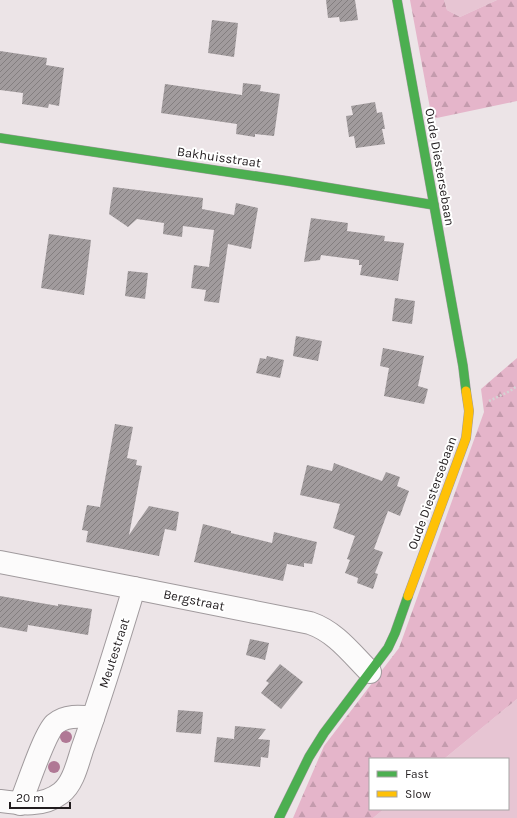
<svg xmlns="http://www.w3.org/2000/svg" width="517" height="818" font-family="Karla,sans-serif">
<defs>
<pattern id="forest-firs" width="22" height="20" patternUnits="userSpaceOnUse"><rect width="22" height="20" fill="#e5b5ca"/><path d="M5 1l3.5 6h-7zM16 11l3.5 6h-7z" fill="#c49bad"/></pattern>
<pattern id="building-hatch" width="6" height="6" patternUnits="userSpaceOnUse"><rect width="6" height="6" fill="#a19b9d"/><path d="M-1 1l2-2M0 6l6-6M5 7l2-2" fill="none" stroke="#837e7f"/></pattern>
</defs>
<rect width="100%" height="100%" fill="#ece4e7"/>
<!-- grass -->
<g fill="#e7c5d3">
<path d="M444,0H497L460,17L447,10Z"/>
<path d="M517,699V818H373L384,809H508V759H444Z"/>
</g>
<!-- forest -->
<g fill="url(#forest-firs)">
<path d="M410,0H444L447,10L460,17L497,0H517V101L432,119Z"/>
<path d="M517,358V699L444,759H370V809H384L373,818H293L324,746L399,648L484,412L481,389Z"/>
</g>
<!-- building -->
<g fill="url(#building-hatch)">
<path d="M326,0H355L358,20L340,22L339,17L328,18Z"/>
<path d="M212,20L238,23L234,57L208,53Z"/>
<path d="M0,51L47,58L46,65L64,68L59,106L49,104L48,108L22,104L23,93L0,90Z"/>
<path d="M243,83L261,85L260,91L280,94L274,136L255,134V137L236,134L237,124L161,113L165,84L242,95Z"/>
<path d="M375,102L377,113L382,112L385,129H382L385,144L356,148L354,136L349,137L346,116L353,115L351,106Z"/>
<path d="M113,187L203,198L202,209L234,215L236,203L258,208L251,249L228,244L219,303L204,301L206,290L191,288L194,265L209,267L214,230L183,226L182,237L163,234L164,223L137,219L128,227L109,214Z"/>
<path d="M311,218L348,223L347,231L385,236L384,241L404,243L398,281L360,275L362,265H359V260L321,255L320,260L304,262Z"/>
<path d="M49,234L91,240L84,295L41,288Z"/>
<path d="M128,271L148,273L145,299L125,296Z"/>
<path d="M395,298L415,301L412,324L392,321Z"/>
<path d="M296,336L322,341L318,361L293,356Z"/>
<path d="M383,348L424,356L418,386L428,389L424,404L384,396L389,368L380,366Z"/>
<path d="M267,356L284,360L280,378L256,373L260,358L266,359Z"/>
<path d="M115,424L133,427L127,458L137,460L136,465L142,466L129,535L149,506L179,512L176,531L165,529L159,556L86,542L88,531L82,530L87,505L100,507Z"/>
<path d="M334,463L382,481L386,472L400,477L397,486L409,491L400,516L388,511L374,549L383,552L375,573L378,574L373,589L357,583L358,578L345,573L350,560L347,559L355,536L333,528L340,504L300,495L307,465L332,471Z"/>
<path d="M203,524L231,531V533L272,543L274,532L317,542L312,564L304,563V567L287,564L283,581L194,562Z"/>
<path d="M0,596L58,606V604L92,609L88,635L28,625L27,632L0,627Z"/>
<path d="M250,639L269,643L265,660L246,655Z"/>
<path d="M280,664L303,682L281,709L261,693L269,683L266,681Z"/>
<path d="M178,710L203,712L201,734L176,732Z"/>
<path d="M235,726L266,729L258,739L270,740L268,758L261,757L260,767L214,762L217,737L234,739Z"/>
</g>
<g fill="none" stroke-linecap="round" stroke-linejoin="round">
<!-- street casing -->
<g stroke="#a09a9d" stroke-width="24">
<g id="street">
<path d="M0,562L134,588L310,623C336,632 351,653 370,672"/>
<path d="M0,801C21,804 43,807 61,793C74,783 78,761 83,747C102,694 118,641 134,588"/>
<path d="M20,804C27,788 44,734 55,724C65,715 80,716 93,718"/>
</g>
</g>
<!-- fast casing -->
<g stroke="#a09a9d" stroke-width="10">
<g id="fast">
<path d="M397,0L463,366L466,391"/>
<path d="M0,138L288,181L434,205"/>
<path d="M279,818L309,757L324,733L388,648L395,633L408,596"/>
</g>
</g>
<!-- slow casing -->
<g stroke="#a09a9d" stroke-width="10">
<path id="slow" d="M408,596L466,438L469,411L466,391"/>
</g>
<!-- path -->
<path stroke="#d5d2d3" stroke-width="2.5" stroke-dasharray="2 2" stroke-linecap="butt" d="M489,401L510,391L517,386"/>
<!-- street -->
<use href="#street" stroke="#fcfbfb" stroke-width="22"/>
<!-- fast -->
<use href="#fast" stroke="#4caf50" stroke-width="9"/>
<!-- slow -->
<use href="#slow" stroke="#ffc107" stroke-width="9"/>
</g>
<!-- trees -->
<g fill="#b07895">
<circle cx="66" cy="737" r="6"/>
<circle cx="54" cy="767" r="6"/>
</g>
<g text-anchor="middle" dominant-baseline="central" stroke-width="4" stroke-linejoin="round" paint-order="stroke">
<!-- street labels -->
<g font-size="13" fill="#221d1f" stroke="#fff">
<text transform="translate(219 157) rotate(8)">Bakhuisstraat</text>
<text transform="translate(440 167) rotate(80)">Oude Diestersebaan</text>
<text transform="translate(432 493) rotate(-70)">Oude Diestersebaan</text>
<text transform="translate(194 600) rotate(12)">Bergstraat</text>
<text transform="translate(114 653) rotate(-72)">Meutestraat</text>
</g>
</g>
<!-- legend -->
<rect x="369" y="758" width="140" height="52" fill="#ffffff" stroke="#a7a5a5"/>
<rect x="377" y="771" width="20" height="6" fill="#4caf50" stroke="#a7a5a5"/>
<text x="405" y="778" font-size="12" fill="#221d1f">Fast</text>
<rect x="377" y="791" width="20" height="6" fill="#ffc107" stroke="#a7a5a5"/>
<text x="405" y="798" font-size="12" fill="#221d1f">Slow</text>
<!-- scale -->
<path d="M10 802v6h60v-6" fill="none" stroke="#221d1f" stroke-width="2"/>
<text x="16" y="802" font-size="12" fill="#221d1f" stroke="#ffffff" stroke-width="3" paint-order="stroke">20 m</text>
</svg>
